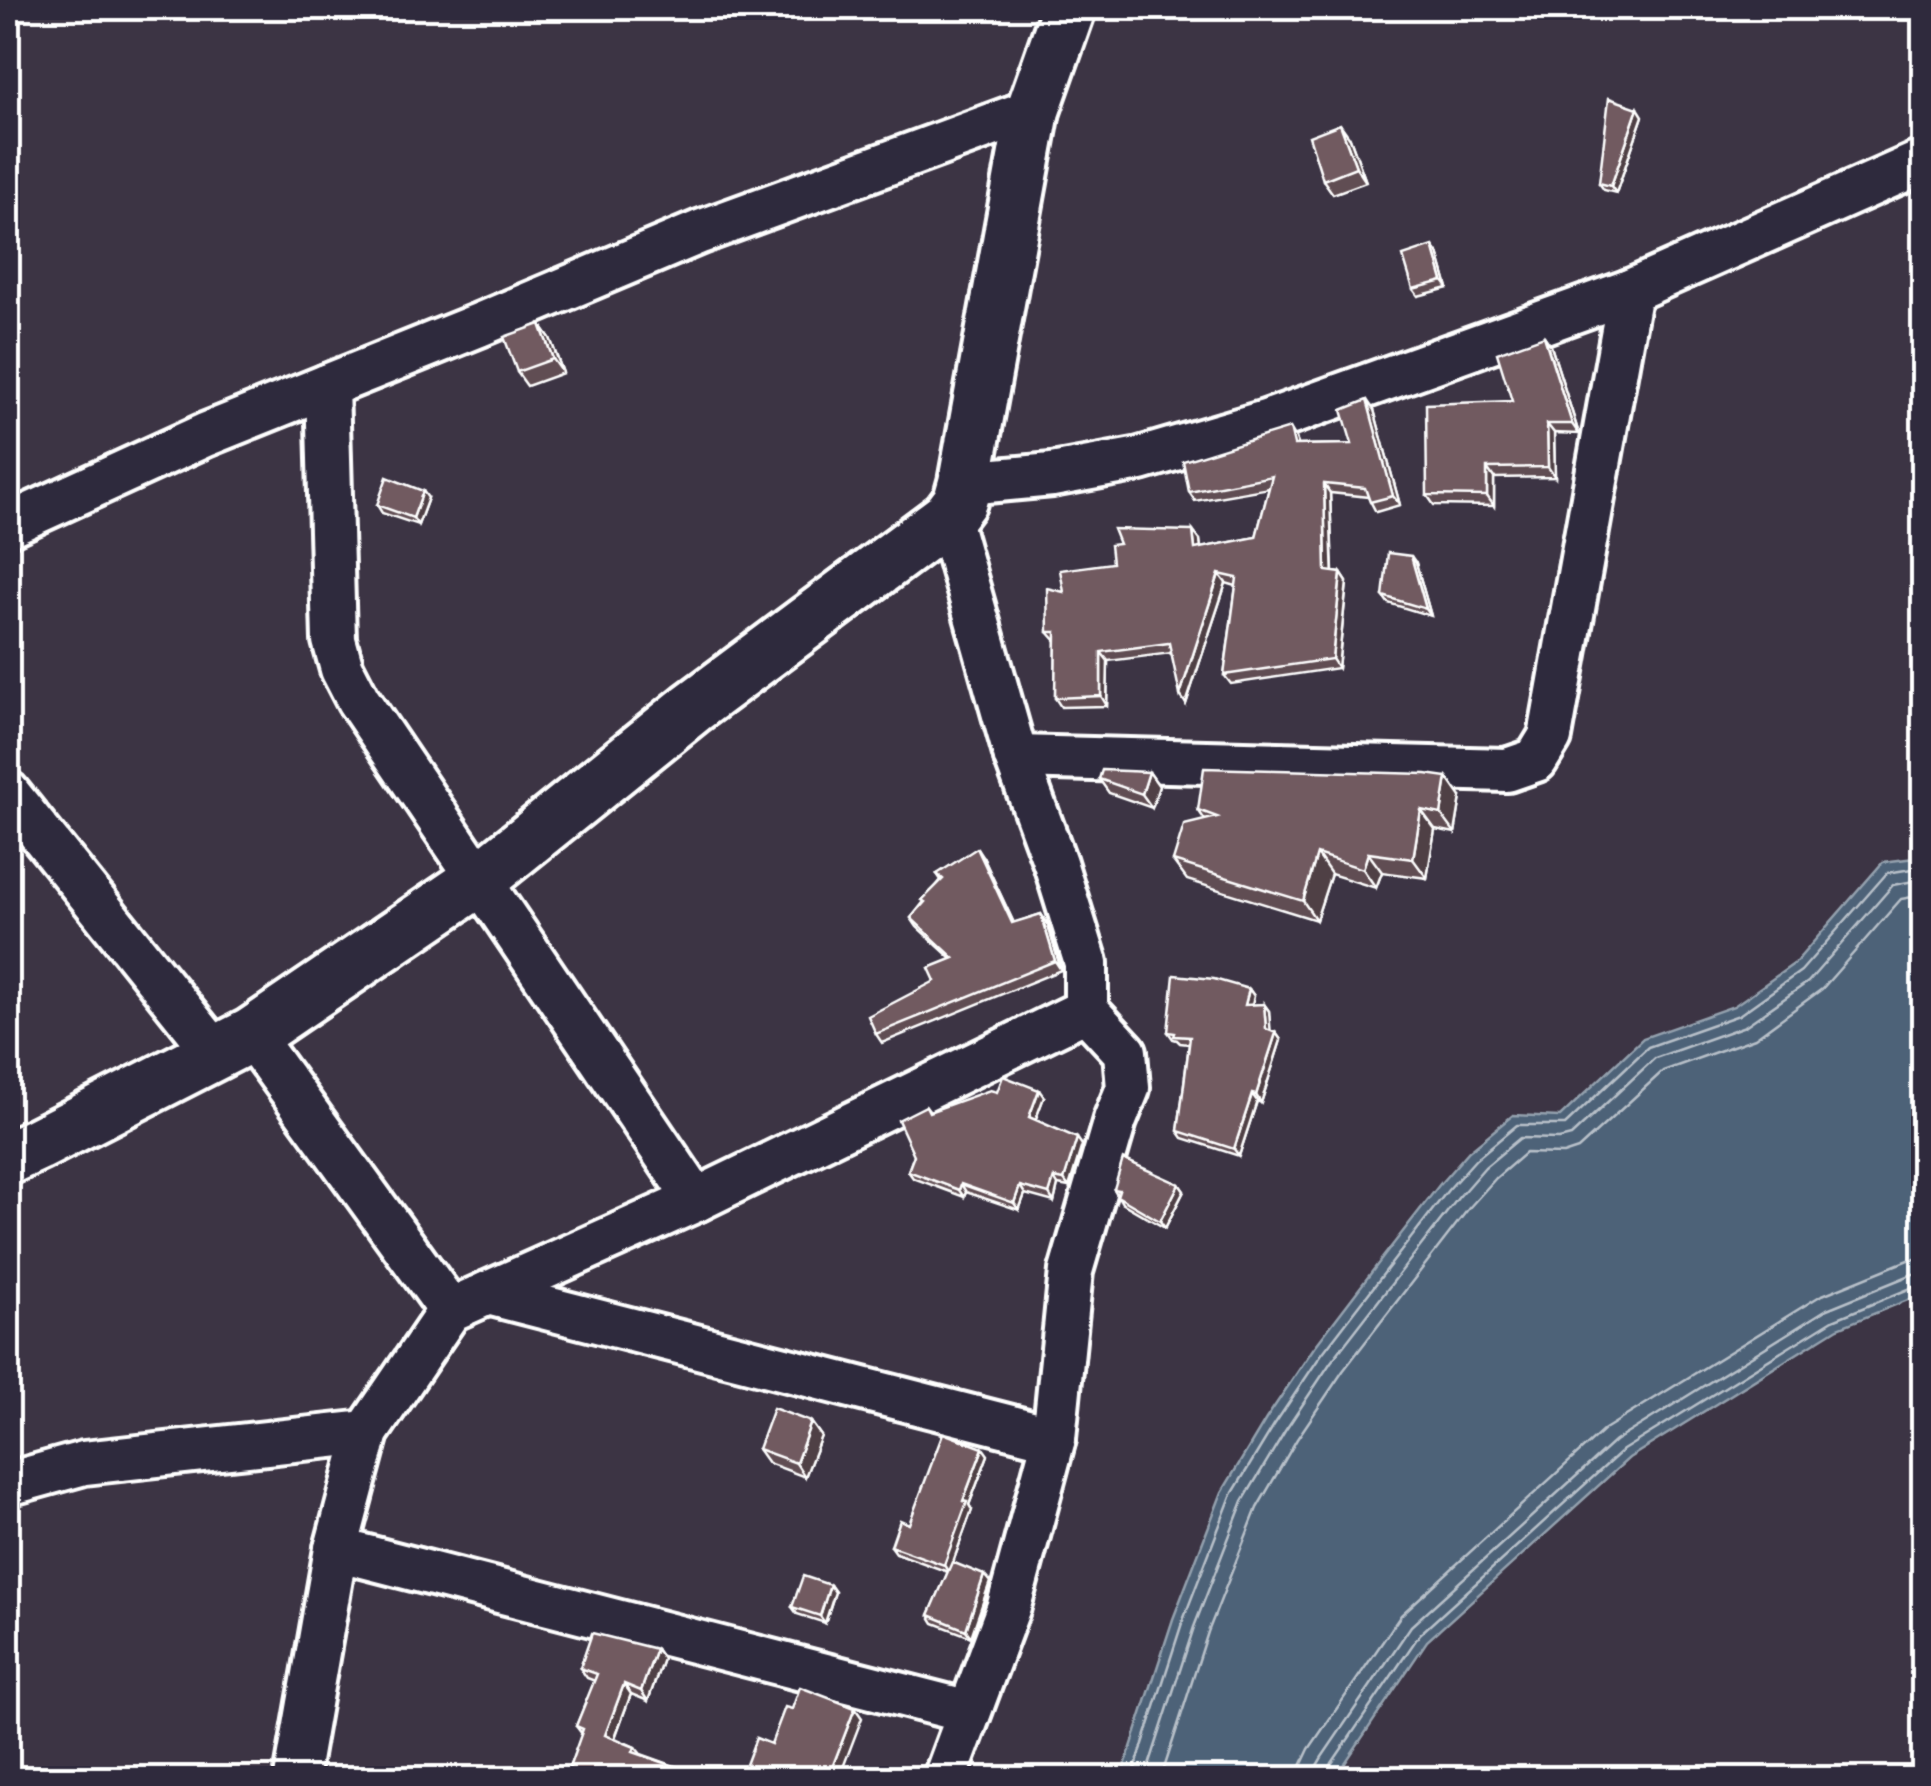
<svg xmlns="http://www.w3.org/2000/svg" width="1931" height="1786" font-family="'Architects Daughter',sans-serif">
<rect width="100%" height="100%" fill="#3c3444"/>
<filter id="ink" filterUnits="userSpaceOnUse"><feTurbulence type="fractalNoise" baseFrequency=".01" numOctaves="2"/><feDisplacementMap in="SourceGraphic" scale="20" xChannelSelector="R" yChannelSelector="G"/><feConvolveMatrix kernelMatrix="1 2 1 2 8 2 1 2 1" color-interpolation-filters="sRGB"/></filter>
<g filter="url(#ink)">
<!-- water -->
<path fill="#4d6278" stroke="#94a1ae" stroke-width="2.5" d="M1923,857V1294L1838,1328L1629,1458L1427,1641L1335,1778H1121L1173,1619L1222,1492L1266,1419L1313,1349L1384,1256L1440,1184L1469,1151L1513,1115L1560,1117L1643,1038L1734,1006L1795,963L1883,862Z"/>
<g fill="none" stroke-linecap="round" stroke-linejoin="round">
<!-- shore -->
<g stroke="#b8c0c9" stroke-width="2.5">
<path d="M1132,1778L1182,1623L1231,1496L1274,1425L1321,1355L1448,1190L1476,1159L1517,1125H1565L1648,1047L1739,1015L1801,971L1887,873L1924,867"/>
<path d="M1145,1778L1194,1627L1243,1501L1285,1431L1331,1362L1458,1198L1485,1167L1520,1138L1559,1139L1571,1136L1655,1058L1745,1026L1808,982L1893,885L1924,879"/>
<path d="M1161,1778L1208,1632L1257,1508L1297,1439L1343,1371L1469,1208L1496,1178L1525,1153L1563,1154L1578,1149L1663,1071L1755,1038L1822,989L1901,899L1924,895"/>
<path d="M1300,1778L1301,1766L1309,1749L1401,1615L1605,1429L1820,1296L1908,1260L1924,1258"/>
<path d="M1315,1778V1769L1322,1757L1411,1626L1615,1441L1827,1309L1913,1274L1924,1273"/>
<path d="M1327,1778L1332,1763L1420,1634L1623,1450L1833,1320L1916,1286H1924"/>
</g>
<!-- minor casing -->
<g stroke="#fff" stroke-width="50">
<g id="minor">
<path d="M327,386L334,640L342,669L358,700L696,1200"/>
<path d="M965,483L1052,475L1140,459L1266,422L1630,291L1924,161"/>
<path d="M8,525L205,435L479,325L700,232L1033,110"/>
<path d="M1016,757L1507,770L1536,760L1550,737L1630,291"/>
<path d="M8,793L216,1053"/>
<path d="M251,1035L450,1310"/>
<path d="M488,1293L1054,1438"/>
<path d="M8,1484L84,1463L367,1432"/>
<path d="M336,1549L969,1712"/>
<path d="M296,1778L336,1549L367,1432L450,1310L696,1200L1086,1010"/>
<path d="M945,1778L1009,1606L1054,1438L1071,1271L1115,1120L1128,1088L1125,1052L1086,1010V963L1055,863L1016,757L948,517"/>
</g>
</g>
<!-- tertiary casing -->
<g stroke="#fff" stroke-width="60">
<path id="tertiary" d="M8,1158L38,1144L251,1035L480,879L692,708L948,517L960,501L965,483L1033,110L1069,8"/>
</g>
<!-- minor -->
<use href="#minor" stroke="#2f2a3d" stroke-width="42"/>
<!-- tertiary -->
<use href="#tertiary" stroke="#2f2a3d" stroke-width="52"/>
</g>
<!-- wall -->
<g fill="#614d53" stroke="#fff" stroke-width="2.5">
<path d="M1643,116L1616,193L1604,190L1599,183Z"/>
<path d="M1350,138L1366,182L1333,194L1323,180Z"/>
<path d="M1438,253L1448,288L1418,296L1413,289Z"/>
<path d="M540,324L550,338L563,373L527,386L517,372Z"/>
<path d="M1544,336L1551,346L1579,434L1554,433L1555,477L1494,478V506L1434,505L1427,495L1512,401Z"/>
<path d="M1374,410L1400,505L1376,512L1368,497L1330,493L1333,572L1341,573L1347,582L1338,668L1231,684L1224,675L1236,586L1226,583L1186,704L1171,653L1108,661L1107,706L1061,707L1055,698L1056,641L1048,632L1064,592L1112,563L1200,540L1201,548L1256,537L1269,488L1195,501L1189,492L1296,438L1298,445L1352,444Z"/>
<path d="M428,498L418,525L382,513L377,505Z"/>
<path d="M1416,563L1431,616L1388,603L1383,596Z"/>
<path d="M1149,772L1159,786L1152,808L1109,793L1099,779Z"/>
<path d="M1461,797L1455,833L1435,829L1427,878L1382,872L1376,888L1331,874L1316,920L1187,880L1173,861L1205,820L1198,810Z"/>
<path d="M983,857L1014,923L1041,914L1047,923L1061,970L882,1043L876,1034L935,981L952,959L917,927L911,918L941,880L937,874Z"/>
<path d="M1249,989L1254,996L1252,1005L1264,1004L1269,1011L1270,1031L1276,1033L1281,1040L1261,1103L1257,1101L1239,1156L1183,1138L1178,1131L1189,1044L1180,1043L1177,1040L1173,1039L1168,1032Z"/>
<path d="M997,1092L1044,1097L1035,1120L1082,1145L1069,1187L1058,1185L1054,1202L1025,1194L1019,1210L966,1192L964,1197L913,1178L908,1171L914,1155L926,1106L930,1111Z"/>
<path d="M1179,1184L1184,1191L1165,1228L1122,1203L1114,1189Z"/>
<path d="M811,1422L821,1436L805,1477L768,1463L758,1449Z"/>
<path d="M988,1455L969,1505L972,1510L953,1562L990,1582L971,1637L934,1623L929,1615L948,1572L896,1553L891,1546L909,1524Z"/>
<path d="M830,1585L835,1592L825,1623L797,1614L792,1607Z"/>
<path d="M656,1649L663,1659L648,1701L631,1694L615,1738L635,1747L641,1754L708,1778H572L569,1774L570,1770L569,1768L582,1734L576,1726L595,1681L587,1678L580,1668Z"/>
</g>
<!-- shaded-wall -->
<g fill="#4f3f44" stroke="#fff" stroke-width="2.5">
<path d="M1638,108L1643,116L1616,193L1611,186Z"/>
<path d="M1340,124L1350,138L1366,182L1356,167Z"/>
<path d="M1433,246L1438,253L1448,288L1443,281Z"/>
<path d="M540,324L550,338L563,373L553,359Z"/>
<path d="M1544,336L1551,346L1579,434L1572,424Z"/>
<path d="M1367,400L1374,410L1400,505L1393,496Z"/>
<path d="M1547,424L1554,433L1555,477L1548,467Z"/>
<path d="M1290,428L1296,438L1301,454L1294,445Z"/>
<path d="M1487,468L1494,478V506L1487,496Z"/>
<path d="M1324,484L1330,493L1333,581L1326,571Z"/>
<path d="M423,491L428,498L418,525L413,518Z"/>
<path d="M1193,531L1200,540L1202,559L1195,549Z"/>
<path d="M1411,556L1416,563L1431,616L1426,609Z"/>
<path d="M1341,573L1347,582L1338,668L1332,659Z"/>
<path d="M1219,574L1226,583L1186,704L1180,695Z"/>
<path d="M1101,652L1108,661L1107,706L1101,696Z"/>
<path d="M1149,772L1159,786L1152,808L1142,794Z"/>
<path d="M1447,777L1461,797L1455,833L1441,814Z"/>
<path d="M1421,810L1435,829L1427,878L1413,859Z"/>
<path d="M977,848L983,857L1018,932L1012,923Z"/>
<path d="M1368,853L1382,872L1376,888L1363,869Z"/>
<path d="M1317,854L1331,874L1316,920L1303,901Z"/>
<path d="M1041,914L1047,923L1061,970L1055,961Z"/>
<path d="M1249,989L1254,996L1250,1012L1245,1005Z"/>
<path d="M1264,1004L1269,1011L1271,1036L1266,1029Z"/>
<path d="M1276,1033L1281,1040L1261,1103L1256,1095Z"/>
<path d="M1039,1090L1044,1097L1034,1124L1029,1117Z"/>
<path d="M1252,1094L1257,1101L1239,1156L1234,1149Z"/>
<path d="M1077,1138L1082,1145L1069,1187L1064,1180Z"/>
<path d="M1054,1178L1058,1185L1054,1202L1049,1194Z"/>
<path d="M961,1184L966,1192L964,1197L959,1190Z"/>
<path d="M1179,1184L1184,1191L1165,1228L1160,1221Z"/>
<path d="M1020,1186L1025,1194L1019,1210L1014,1203Z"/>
<path d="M811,1422L821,1436L805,1477L796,1463Z"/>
<path d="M983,1448L988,1455L969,1505L972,1510L949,1573L944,1565L963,1501Z"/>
<path d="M8,1566L14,1575L8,1594Z"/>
<path d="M984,1575L990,1582L971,1637L966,1630Z"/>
<path d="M830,1585L835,1592L825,1623L820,1616Z"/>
<path d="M656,1649L663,1659L648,1701L641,1691Z"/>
<path d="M624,1684L631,1694L612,1745L605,1735Z"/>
<path d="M855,1708L862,1718L839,1778H828Z"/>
</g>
<!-- building -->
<g fill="#715a61" stroke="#fff" stroke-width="2.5">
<path d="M1609,98L1638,108L1611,186L1599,183Z"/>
<path d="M1340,124L1356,167L1323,180L1309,136Z"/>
<path d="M1433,246L1443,281L1413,289L1403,256Z"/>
<path d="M540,324L553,359L517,372L504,337Z"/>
<path d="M1544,336L1572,424H1547L1548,467L1487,468V496L1427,495L1426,404L1512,401L1497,353Z"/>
<path d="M1367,400L1393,496L1370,502L1365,488L1324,484L1326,571L1341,573L1332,659L1224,675L1237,578L1219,574L1180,695L1169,643L1101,652V696L1055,698L1056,632H1048L1047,588L1064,592L1060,570L1112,563L1110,545L1119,544L1113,529L1193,531L1195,549L1256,537L1272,476L1189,492L1183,461L1290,428L1294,445L1352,444L1342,410Z"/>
<path d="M387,477L423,491L413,518L377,505Z"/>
<path d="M1388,553L1411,556L1426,609L1383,596Z"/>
<path d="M1204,768L1426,774L1447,777L1441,814L1421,810L1413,859L1368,853L1363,869L1317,854L1303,901L1173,861L1184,825L1217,817L1198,810Z"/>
<path d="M1102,770L1149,772L1142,794L1099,779Z"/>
<path d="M977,848L1012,923L1041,914L1055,961L876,1034L868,1016L935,981L929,968L954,958L911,918L925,902L922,900L943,879L937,874Z"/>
<path d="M1174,975L1214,979L1249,989L1245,1005L1264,1004L1266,1029L1276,1033L1256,1095L1252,1094L1234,1149L1178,1131L1190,1037L1174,1036L1175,1033L1168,1032Z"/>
<path d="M1003,1076L1039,1090L1029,1117L1077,1138L1064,1180L1054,1178L1049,1194L1020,1186L1014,1203L961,1184L959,1190L908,1171L914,1155L898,1120L926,1106L929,1112L990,1090L997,1092Z"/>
<path d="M1123,1159L1179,1184L1160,1221L1117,1196L1119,1190L1114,1189Z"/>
<path d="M773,1408L811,1422L796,1463L758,1449Z"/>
<path d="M943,1433L983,1448L963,1501L967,1502L944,1565L891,1546L900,1520L909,1524Z"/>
<path d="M952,1562L984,1575L966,1630L929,1615Z"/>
<path d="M803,1576L830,1585L820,1616L792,1607Z"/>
<path d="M592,1633L656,1649L641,1691L624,1684L605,1735L635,1747L633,1752L708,1778H581L569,1774L571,1769L569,1768L583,1729L576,1726L597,1674L580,1668Z"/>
<path d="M800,1687L855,1708L828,1778L817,1775L816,1778H741L756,1738L771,1744L785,1707L792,1709Z"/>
</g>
</g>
<!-- margin -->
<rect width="1931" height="1786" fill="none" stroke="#2f2a3d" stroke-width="40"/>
<rect x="20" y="20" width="1891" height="1746" fill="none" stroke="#fff" stroke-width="4" filter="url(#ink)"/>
</svg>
